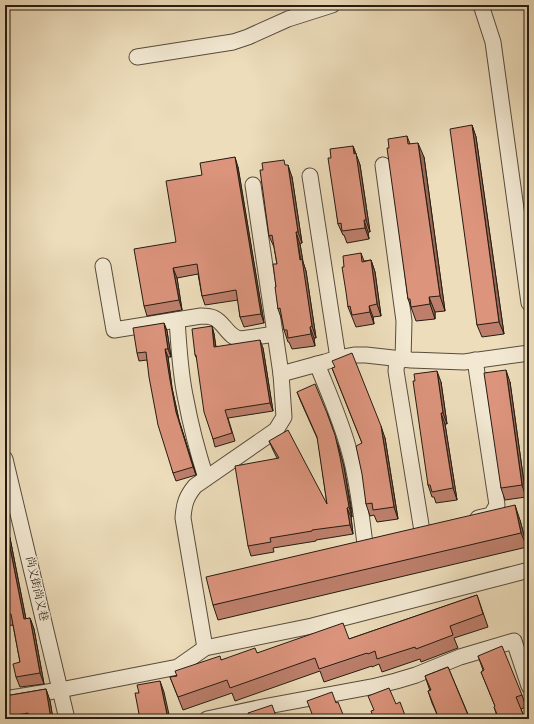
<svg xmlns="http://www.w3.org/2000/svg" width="534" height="724" font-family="'Old Standard TT','Noto Serif SC',serif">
<rect width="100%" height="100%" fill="#edddbb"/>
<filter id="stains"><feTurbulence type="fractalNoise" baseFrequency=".005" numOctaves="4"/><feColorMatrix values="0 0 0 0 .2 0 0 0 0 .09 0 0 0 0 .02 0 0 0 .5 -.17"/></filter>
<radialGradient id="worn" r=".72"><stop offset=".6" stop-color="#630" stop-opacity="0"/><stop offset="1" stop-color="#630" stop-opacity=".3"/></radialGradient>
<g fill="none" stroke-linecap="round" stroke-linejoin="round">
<!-- minor casing -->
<g stroke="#574c3c" stroke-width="17">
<g id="minor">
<path d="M481,5L493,42L529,303"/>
<path d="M137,57L233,42L248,37L288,19L332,5"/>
<path d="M383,165L404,321L403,360"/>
<path d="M310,176L338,358"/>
<path d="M103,266L114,330L201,316C205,316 210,316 214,318C225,323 228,338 241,339L275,334"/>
<path d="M177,320C179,347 180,374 186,400C191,427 198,453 206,478"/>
<path d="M397,359L396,371L422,531"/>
<path d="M475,360L497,505L491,515L478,518"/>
<path d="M317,364C329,394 342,423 350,454C358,483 361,514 365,544"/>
<path d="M281,374L325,362L338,358L354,355H366L411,360L464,362L529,353"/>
<path d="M5,459L67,719"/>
<path d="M205,648L183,518C184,504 186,497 195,486L276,430L284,417L281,374L253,185"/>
<path d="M5,699L60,690L178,667L205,648L312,626L529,570"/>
<path d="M207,719L268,706L376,686L396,681L416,675L460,657L514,641L529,686"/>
</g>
</g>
<!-- minor -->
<use href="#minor" stroke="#f3e9d3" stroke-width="15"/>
</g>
<!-- wall -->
<g fill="#bd7f6c" stroke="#251c11">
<path d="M472,125L476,137L504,334L482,337L477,325Z"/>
<path d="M407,136L410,144L424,157L445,311L435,312V319L416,321L408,299L389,148Z"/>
<path d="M353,146L360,165L370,232H368L369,239L347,243L344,235H343L338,224L331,158Z"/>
<path d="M286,165L292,177L302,243L300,244L303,262L306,271L316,338H314L315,346L292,349L289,342H288L284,330L282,320L278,309L276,287L277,264L274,247L269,236Z"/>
<path d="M238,167L264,323L244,327L240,317L238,300L205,305L202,296L198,274L177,278L182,310L147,316L144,306L176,242L202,175Z"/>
<path d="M361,253L364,261L371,260L375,272L381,316L373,317L374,324L356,327L348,307Z"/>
<path d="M164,323L167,331L171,357H168L172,388L179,420L196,475L176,481L173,473L147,360L139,361L137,353Z"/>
<path d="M212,326L214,334L216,347L263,348L273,411L228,418L235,441L215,447L213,439L197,359L195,355Z"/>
<path d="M332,368L385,438L398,519L377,522L374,515L370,516L366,504L362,443Z"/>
<path d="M441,382L447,424H445L457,500L436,503L434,497H432L428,485Z"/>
<path d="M510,382L526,497L505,500L501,488Z"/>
<path d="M297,392L338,445L344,467L352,511V517H351L353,534L316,540V541L273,548L274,552L251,556L248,546L277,458L273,450L269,441L327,504L318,440L301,402Z"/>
<path d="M520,520L527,547L218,620L213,605Z"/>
<path d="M5,527H6L10,538L26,619L30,618L34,629L44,684L20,687L16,677L20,662L13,625L5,626Z"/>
<path d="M477,595L488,627L454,638L458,648L421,662L420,659L382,672L379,664L372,667V666L324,682L320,671L235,701L232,693L183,710L170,677L177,676L221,660L257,653L349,639Z"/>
<path d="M478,656L522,695L526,707L521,709L525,719H498L494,707L495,706L481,672L483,670Z"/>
<path d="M448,667L470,719H439L432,703L428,691H430L425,676Z"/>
<path d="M46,689L50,701L53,719H5V696Z"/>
</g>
<!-- shaded-wall -->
<g fill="#9a6858" stroke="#251c11">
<path d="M472,125L476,137L504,334L499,322Z"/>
<path d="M418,143L424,157L445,311L440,296Z"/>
<path d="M353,146L360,165L370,232L366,220Z"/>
<path d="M235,157L238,167L264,323L261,314Z"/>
<path d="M288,165L292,177L302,243L298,232Z"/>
<path d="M364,220L368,232L369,239L365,228Z"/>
<path d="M296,232L300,244L303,262L306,271L316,338L312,326Z"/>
<path d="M371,260L375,272L381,316L377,304Z"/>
<path d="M173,268L177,278L182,310L179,300Z"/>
<path d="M429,297L435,312V319L430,304Z"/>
<path d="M369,306L373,317L374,324L370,312Z"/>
<path d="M164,323L167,331L171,357L168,349Z"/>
<path d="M212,326L214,334L217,355L214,347Z"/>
<path d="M310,327L314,338L315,346L311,334Z"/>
<path d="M260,340L263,348L273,411L270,403Z"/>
<path d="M165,349L168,357L172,388L179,420L196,475L176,412L170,380Z"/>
<path d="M506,370L510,382L526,497L522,485Z"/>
<path d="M437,371L441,382L447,424L443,413Z"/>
<path d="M327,413L338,445L344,467L352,517L349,507Z"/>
<path d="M441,413L445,424L457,500L453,488Z"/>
<path d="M381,426L385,438L398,519L394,507Z"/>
<path d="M515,505L520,520L527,547L521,533Z"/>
<path d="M347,508L351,517L353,534L350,525Z"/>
<path d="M6,527L10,538L28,630L24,619Z"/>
<path d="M30,618L34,629L44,684L40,673Z"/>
<path d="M160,681L164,692L170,719H168Z"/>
<path d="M46,689L50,701L53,719H51Z"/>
</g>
<!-- building -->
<g fill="#dc947d" stroke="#251c11">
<path d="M472,125L499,322L477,325L450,129Z"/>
<path d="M407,136L408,144L418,143L440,296L429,297L430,304L411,307L410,299H408L387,148H389L388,139Z"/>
<path d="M353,146L354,154L356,153L366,220H364L365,228L342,231L341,223L338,224L328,158H331L330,149Z"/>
<path d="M235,157L261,314L240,317L236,290L202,296L197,264L173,268L179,300L144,306L134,249L176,242L166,181L202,175L200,163Z"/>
<path d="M284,160L285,165H288L298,232H296L300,260L302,259L312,326L310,327L311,334L288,338L287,330H284L280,308L278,309L275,287H276L273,264H277L272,235L269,236L260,170H263L262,163Z"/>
<path d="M361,253L362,262L371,260L377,304L369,306L370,312L352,315L350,306L348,307L346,292L342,267H344L343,256Z"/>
<path d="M164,323L168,349H165L170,380L176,412L193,467L173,473L158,425L149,377L146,352L137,353L133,328Z"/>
<path d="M212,326L214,347L260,340L270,403L225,410L232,433L213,439L204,412L196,355H195L192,329Z"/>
<path d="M352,353L381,426L394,507L373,510L372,503L366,504L362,474L356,446L362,443L332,368L335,367L332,361Z"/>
<path d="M506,370L522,485L501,488L484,373Z"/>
<path d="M437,371L443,413H441L453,488L432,492L430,485H428L413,381H415L414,374Z"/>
<path d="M315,384L327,413L335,435L340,457L348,501L349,507L347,508L350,525L312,530V531L270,538L271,542L248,546L235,466L279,458L269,441L288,430L327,504L317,437L297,392Z"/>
<path d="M515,505L521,533L213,605L206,577Z"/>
<path d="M5,527H6L24,619L30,618L40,673L16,677L13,664L20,662L11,614L5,615Z"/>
<path d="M477,595L483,614L450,626L453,635L416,649L415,647L377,659L375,651L368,654L367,653L319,669L315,658L230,688L227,680L178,697L170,677L177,676L175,671L220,656L221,660L255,648L257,653L343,623L349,639Z"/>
<path d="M502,646L522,695L516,697L525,719H499L494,707L495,706L481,672L484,670L478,656Z"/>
<path d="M448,667L468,715L462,718L463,719H439L428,691L431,690L425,676Z"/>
<path d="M160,681L168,719H140L135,693H139L137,685Z"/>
<path d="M389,688L396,704L400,702L406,718L404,719H374L371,711L374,710L368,696Z"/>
<path d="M46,689L51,719H29L28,713L5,717V696Z"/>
<path d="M332,692L336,703L338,702L344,717H342V719H314L307,701Z"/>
<path d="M272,705L277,719H243L249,717L248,713Z"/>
</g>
<g text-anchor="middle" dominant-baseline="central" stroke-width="3" stroke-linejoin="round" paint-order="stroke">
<!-- street labels -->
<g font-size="11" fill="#251c11" stroke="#f3e9d3">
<text transform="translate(36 589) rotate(77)">尚义街尚义巷</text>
</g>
</g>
<!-- margin -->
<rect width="534" height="724" fill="none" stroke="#edddbb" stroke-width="20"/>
<rect x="6" y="6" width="522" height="712" fill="none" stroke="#251c11" stroke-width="2"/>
<rect x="10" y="10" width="514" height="704" fill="none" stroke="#251c11"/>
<rect width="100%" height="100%" filter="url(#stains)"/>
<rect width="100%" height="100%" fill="url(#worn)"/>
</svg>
